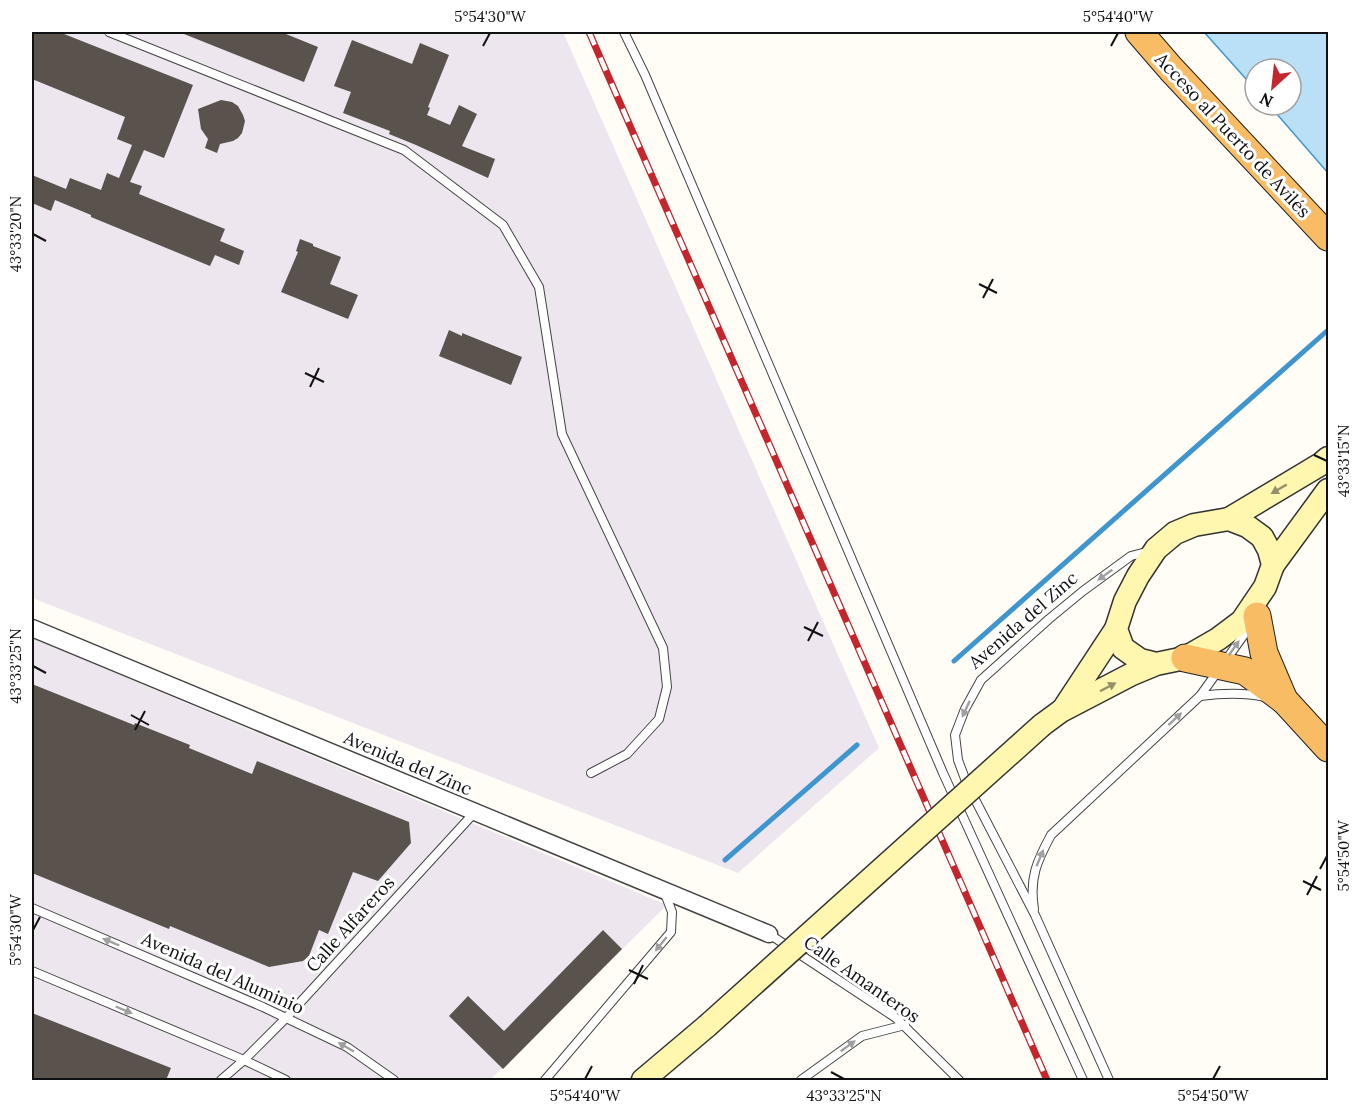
<svg xmlns="http://www.w3.org/2000/svg" width="1360" height="1112" font-family="Lora,serif">
<rect width="100%" height="100%" fill="#fffdf5"/>
<!-- industrial -->
<g fill="#eee6ef">
<path d="M32,32H563L879,748L738,873L32,598Z"/>
<path d="M32,638L667,905L490,1080H32Z"/>
</g>
<!-- water -->
<path fill="#b9e0f7" stroke="#3f96cf" stroke-width="1.5" d="M1204,32H1327L1328,33V173L1269,105H1291V69H1255V89Z"/>
<g fill="none" stroke-linecap="round" stroke-linejoin="round">
<!-- stream -->
<g stroke="#3f96cf" stroke-width="5">
<path d="M954,661L1328,330"/>
<path d="M725,860L857,745"/>
</g>
</g>
<!-- building -->
<g fill="#5a524d">
<path d="M32,32H59L193,85L164,158L144,150L130,182L142,186L139,194L225,229L220,241L244,251L239,265L215,255L210,266L91,217V215L55,200L51,211L32,203V175L66,189L70,178L101,190L107,173L119,178L132,145L117,139L125,117L32,79Z"/>
<path d="M179,32H281L318,47L304,82Z"/>
<path d="M352,40L412,64L420,43L449,55L428,107L430,108L427,115L450,125L459,105L477,114L462,146L495,159L488,178L416,145L389,134L390,131L343,113L351,92L334,86Z"/>
<path d="M221,100L232,102L238,106L243,115L245,121L242,133L238,138L233,141L220,144L217,153L205,148L208,139L201,129L198,109Z"/>
<path d="M300,239L313,244V246L341,257L330,284L358,295L348,319L281,292L298,252L296,251Z"/>
<path d="M449,330L462,336V333L522,357L511,385L439,356Z"/>
<path d="M32,684L134,725L135,723L190,745L189,748L252,774L257,761L409,822L411,843L378,881L353,872L328,934L319,930L309,956L303,961L269,967L170,926L169,929L32,873Z"/>
<path d="M603,930L622,949L503,1069L449,1016L468,996L504,1031Z"/>
<path d="M32,1013L171,1068L166,1080H32Z"/>
</g>
<g fill="none" stroke-linecap="round" stroke-linejoin="round">
<!-- service casing -->
<g stroke="#444" stroke-width="10">
<g id="service">
<path d="M109,32L404,150L503,225L539,287L562,434L663,648L667,687L659,719L627,754L591,773"/>
<path d="M624,32L645,75L943,773L1083,1080"/>
<path d="M1200,696C1223,693 1243,692 1265,697"/>
<path d="M32,908L263,1007L347,1047L394,1080"/>
<path d="M1034,909C1029,878 1037,861 1051,835L1200,696L1251,625"/>
<path d="M769,934L896,1018L959,1080"/>
<path d="M32,971L244,1060L286,1080"/>
<path d="M221,1080L244,1060L286,1018L475,812"/>
<path d="M545,1080L671,932L672,912L664,891"/>
<path d="M801,1080L862,1036L905,1025"/>
<path d="M1109,1080L1035,915L967,784L958,760L955,735L965,709L981,680L1049,619L1083,591L1131,556L1150,551"/>
</g>
</g>
<!-- minor casing -->
<g stroke="#444" stroke-width="19">
<path id="minor" d="M32,628L769,934"/>
</g>
<!-- secondary casing -->
<g stroke="#333" stroke-width="25">
<g id="secondary">
<path d="M1229,519L1321,464L1328,458"/>
<path d="M1273,565L1328,490"/>
<path d="M1064,708L1116,629"/>
<path d="M1042,725L1061,711L1132,674L1156,664L1185,658L1218,639L1242,621L1265,587L1273,565L1269,550L1262,537L1247,526L1229,519L1194,525L1175,533L1156,549L1138,576L1125,601L1116,629L1123,648L1140,660L1156,664"/>
<path d="M643,1080L707,1026"/>
</g>
</g>
<!-- trunk casing -->
<g stroke="#222" stroke-width="29">
<g id="trunk">
<path d="M1139,32L1171,69L1328,237"/>
<path d="M1257,616L1264,653L1284,700"/>
<path d="M1185,658L1245,671L1285,701L1328,748"/>
</g>
</g>
<!-- service -->
<use href="#service" stroke="#fff" stroke-width="8"/>
<!-- minor -->
<use href="#minor" stroke="#fff" stroke-width="16"/>
<!-- secondary -->
<use href="#secondary" stroke="#fff6b0" stroke-width="22"/>
<!-- trunk -->
<use href="#trunk" stroke="#f7bc64" stroke-width="27"/>
<!-- rail casing -->
<g stroke="#c4262e" stroke-width="7">
<path id="rail" d="M589,32L1047,1080"/>
</g>
<!-- rail -->
<use href="#rail" stroke="#fff" stroke-width="4.5" stroke-dasharray="14" stroke-linecap="butt"/>
<!-- secondary-bridge casing -->
<g stroke="#333" stroke-width="25" stroke-linecap="butt">
<path id="secondary-bridge" d="M707,1026L1042,725"/>
</g>
<!-- secondary-bridge -->
<use href="#secondary-bridge" stroke="#fff6b0" stroke-width="22"/>
</g>
<!-- one-way arrows -->
<defs><path id="oneway-solid" d="M-6-.8H1V-3.2L6.5 0L1 3.2V.8H-6Z" transform="scale(1.5)"/></defs>
<g fill="#948f68">
<use href="#oneway-solid" transform="translate(1279 489) rotate(150)"/>
<use href="#oneway-solid" transform="translate(1108 687) rotate(-28)"/>
</g>
<g fill="#a0a0a0">
<use href="#oneway-solid" transform="translate(1105 575) rotate(144)"/>
<use href="#oneway-solid" transform="translate(1234 648) rotate(-55)"/>
<use href="#oneway-solid" transform="translate(966 709) rotate(115)"/>
<use href="#oneway-solid" transform="translate(1175 719) rotate(-43)"/>
<use href="#oneway-solid" transform="translate(1040 858) rotate(-67)"/>
<use href="#oneway-solid" transform="translate(111 942) rotate(-157)"/>
<use href="#oneway-solid" transform="translate(661 944) rotate(129)"/>
<use href="#oneway-solid" transform="translate(124 1010) rotate(23)"/>
<use href="#oneway-solid" transform="translate(848 1046) rotate(-36)"/>
<use href="#oneway-solid" transform="translate(346 1047) rotate(-150)"/>
</g>
<!-- ticks -->
<path fill="none" stroke="#111" stroke-width="2" d="M483,46L490,33M1111,46L1118,33M33,234L46,241M979,284L997,293M983,298L993,279M305,373L324,382M310,387L319,368M1314,455L1327,461M804,627L823,636M808,641L818,622M33,666L46,673M131,715L149,725M135,730L145,711M1320,869L1327,856M1303,881L1321,890M1307,895L1317,876M33,930L40,917M629,970L648,979M634,984L643,965M831,1072L844,1079M585,1079L592,1066M1213,1079L1220,1066"/>
<g text-anchor="middle" dominant-baseline="central" stroke-width="6" stroke-linejoin="round" paint-order="stroke">
<!-- street labels -->
<g font-size="18" fill="#111" stroke="#fff">
<text transform="translate(1233 135) rotate(47)">Acceso al Puerto de Avilés</text>
<text transform="translate(1023 620) rotate(-41)">Avenida del Zinc</text>
<text transform="translate(408 763) rotate(23)">Avenida del Zinc</text>
<text transform="translate(350 924) rotate(-48)">Calle Alfareros</text>
<text transform="translate(223 973) rotate(24)">Avenida del Aluminio</text>
<text transform="translate(862 979) rotate(35)">Calle Amanteros</text>
</g>
</g>
<!-- border -->
<rect width="1360" height="1112" fill="none" stroke="#ffffff" stroke-width="66"/>
<!-- north arrow -->
<g transform="translate(1273 87) rotate(207)"><circle r="28" fill="#ffffff" stroke="#a0a0a0" stroke-width="1.5"/>
<path d="M0-4.5L10 22L0 15L-10 22Z" fill="#c4262e"/>
<text y="-9" font-size="16" font-weight="bold" text-anchor="middle" fill="#111111">N</text>
</g>
<rect x="33" y="33" width="1294" height="1046" fill="none" stroke="#111" stroke-width="2"/>
<g font-size="15" text-anchor="middle" fill="#111">
<text x="490" y="22">5°54'30"W</text>
<text x="1118" y="22">5°54'40"W</text>
<text transform="translate(16 234) rotate(-90)" y="5">43°33'20"N</text>
<text transform="translate(1344 461) rotate(-90)" y="5">43°33'15"N</text>
<text transform="translate(16 666) rotate(-90)" y="5">43°33'25"N</text>
<text transform="translate(1344 856) rotate(-90)" y="5">5°54'50"W</text>
<text transform="translate(16 930) rotate(-90)" y="5">5°54'30"W</text>
<text x="585" y="1101">5°54'40"W</text>
<text x="844" y="1101">43°33'25"N</text>
<text x="1213" y="1101">5°54'50"W</text>
</g>
</svg>
